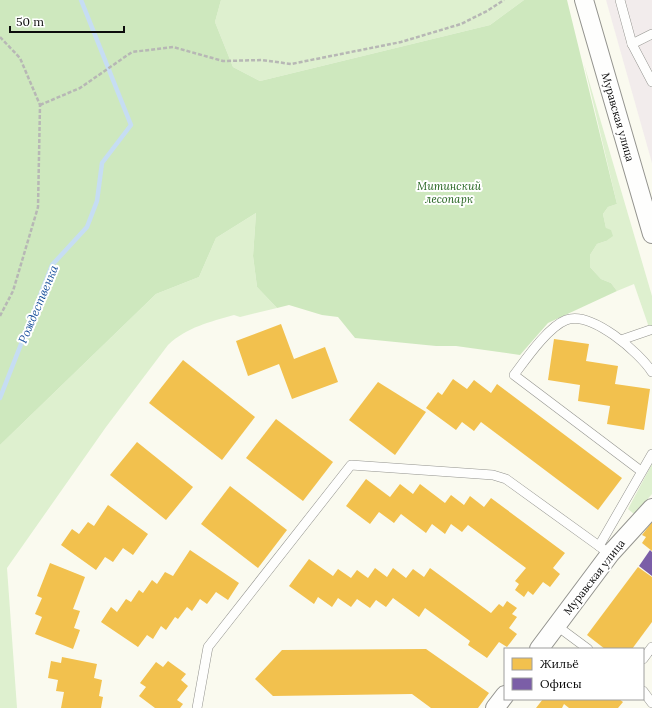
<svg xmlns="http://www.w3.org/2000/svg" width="652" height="708" font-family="Lora,serif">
<rect width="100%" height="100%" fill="#fafaef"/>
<!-- industrial -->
<path fill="#f2ecec" d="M606,0H652V163Z"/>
<!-- green -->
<g fill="#def0cf">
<path d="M221,0H524L490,25L260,81L233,67L215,22Z"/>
<path d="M584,64L652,296V336L634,284L617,291L611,283L601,279L590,267V255L597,244L606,241V228L603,214L608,207L617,204Z"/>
<path d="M256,213L253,256L257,287L277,308L240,317L234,315C210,322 187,327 168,345L106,427L7,568L17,708H0V445L156,294L199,277L216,238Z"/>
<path d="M652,464V494L634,514L628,509Z"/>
</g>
<!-- forest -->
<path fill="#cee8be" d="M0,0H221L215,22L233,67L260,81L490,25L524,0H567L617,204L608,207L603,214L606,228L611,230L613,236L606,241L597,244L590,255V267L601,279L611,283L617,291L548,323L520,355L456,346H436L355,338L338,317L322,315L289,305L277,308L257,287L253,256L256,213L216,238L199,277L156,294L0,445Z"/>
<!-- homes -->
<g fill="#f2c14e">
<path d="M281,324L294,359L325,347L338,382L292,399L279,364L248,376L236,341Z"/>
<path d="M554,339L589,344L586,361L618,366L615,384L650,389L644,430L607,424L610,406L578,401L580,385L548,380Z"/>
<path d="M183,360L255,417L222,460L149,403Z"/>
<path d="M453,379L467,389L474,380L491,393L497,384L622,478L598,510L481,422L474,431L462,422L456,430L426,408L438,392L442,395Z"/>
<path d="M378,382L426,412L395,455L349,420Z"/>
<path d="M276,419L333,462L303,501L246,458Z"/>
<path d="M137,442L193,487L166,520L110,475Z"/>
<path d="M366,479L390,497L400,484L413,494L420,484L445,503L451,495L464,505L470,496L484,507L491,498L565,553L553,568L560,574L550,587L543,582L533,595L528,591L524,597L515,590L519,584L515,581L526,568L468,525L462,532L451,524L445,534L432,524L426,533L401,514L394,523L379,512L370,524L346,506Z"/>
<path d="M230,486L287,530L258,568L201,524Z"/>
<path d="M108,505L148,534L133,555L123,548L113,562L105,557L96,570L61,545L72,529L79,534L88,522L94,526Z"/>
<path d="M652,522V551L642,543L646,537L642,535Z"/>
<path d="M190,550L239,583L228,600L216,592L207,604L200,599L192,611L187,607L178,619L175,617L166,630L161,626L153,639L147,635L138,647L101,622L111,607L117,612L126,599L131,602L139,590L143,593L152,580L157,584L165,572L173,576Z"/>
<path d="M309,559L333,576L338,569L351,578L357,570L368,578L375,568L387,577L393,568L406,578L413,569L424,577L430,568L491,613L499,604L503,607L507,601L517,608L512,614L517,617L509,628L517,634L507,647L499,642L487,658L468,645L470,641L425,608L419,617L393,598L386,607L376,600L370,608L357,599L351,607L338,598L332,607L318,597L314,604L289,586Z"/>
<path d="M50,563L85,577L73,609L80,611L74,628L80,630L73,649L35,634L42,617L35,614L42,598L37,596Z"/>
<path d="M638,567L652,577V622L632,649H605L587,635Z"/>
<path d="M426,649L489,693L478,708H431L412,694L273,696L255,679L282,650Z"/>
<path d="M62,657L97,664L94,678L102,680L99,696L103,697L101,708H61L64,692L56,691L58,680L48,678L51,661L61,663Z"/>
<path d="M168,661L186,674L181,680L188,686L177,700L183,704L180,708H155L139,696L146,687L140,683L156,662L163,667Z"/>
<path d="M543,699H619L623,702L618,708H569L564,704L562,708H536Z"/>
</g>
<!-- offices -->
<path fill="#7b5ea7" d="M650,550L652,552V576L639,566Z"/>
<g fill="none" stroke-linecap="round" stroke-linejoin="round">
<!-- stream -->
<path stroke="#c6ddf3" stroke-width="4.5" d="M0,398L52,265L87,227L97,201L102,163L131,125L81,0"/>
<!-- service casing -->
<g stroke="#93938e" stroke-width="10">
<g id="service">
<path d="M620,0L632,44L652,82"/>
<path d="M632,44L652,34"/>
<path d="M621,340L650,330"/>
<path d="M641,471L514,375C526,359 548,327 566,320C591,310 640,353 652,372"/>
<path d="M599,546L652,454"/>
<path d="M557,626L588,649"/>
<path d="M643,659L652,647"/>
<path d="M643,691L652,703"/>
<path d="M197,708L208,647L351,465L493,475L506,479L610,554"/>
</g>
</g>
<!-- minor casing -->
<g stroke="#93938e" stroke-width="20">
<g id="minor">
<path d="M584,0L652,234"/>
<path d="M539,649L610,554L652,508"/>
<path d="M495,708L505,695"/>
</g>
</g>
<!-- path -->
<g stroke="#b7b7b5" stroke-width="2.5" stroke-dasharray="4 2" stroke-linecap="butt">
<path d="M0,37L20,58L40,105L38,207L13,291L0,316"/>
<path d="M40,105L80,88L132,52L173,47L223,61L262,60L291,64L401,42L461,24L487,11L504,0"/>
</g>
<!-- service -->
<use href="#service" stroke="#fefefd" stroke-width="9"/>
<!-- minor -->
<use href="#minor" stroke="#fefefd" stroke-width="18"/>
</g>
<g text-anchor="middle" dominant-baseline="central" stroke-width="4" stroke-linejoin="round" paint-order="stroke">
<!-- street labels -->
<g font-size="11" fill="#0c0c0c" stroke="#fff">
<text transform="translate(618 117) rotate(74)">Муравская улица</text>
<text transform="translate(594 577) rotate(-52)">Муравская улица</text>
</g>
<!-- park labels -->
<g font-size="11" font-style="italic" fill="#22621d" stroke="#fff">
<text x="449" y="186">Митинский<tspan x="449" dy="13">лесопарк</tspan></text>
</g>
<!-- water labels -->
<g font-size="12" font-style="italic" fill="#174f9b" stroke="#fff">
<text transform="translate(38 304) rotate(-67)">Рождественка</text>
</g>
</g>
<!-- legend -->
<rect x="504" y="648" width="140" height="52" fill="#ffffff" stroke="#9e9e9e"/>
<rect x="512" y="658" width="20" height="12" fill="#f2c14e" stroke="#9e9e9e"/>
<text x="540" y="668" font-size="12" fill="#0c0c0c">Жильё</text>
<rect x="512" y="678" width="20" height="12" fill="#7b5ea7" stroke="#9e9e9e"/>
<text x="540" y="688" font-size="12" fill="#0c0c0c">Офисы</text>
<!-- scale -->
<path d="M10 26v6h114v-6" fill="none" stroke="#0c0c0c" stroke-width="2"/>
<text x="16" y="26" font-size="12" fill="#0c0c0c" stroke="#ffffff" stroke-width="3" paint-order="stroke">50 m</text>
</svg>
